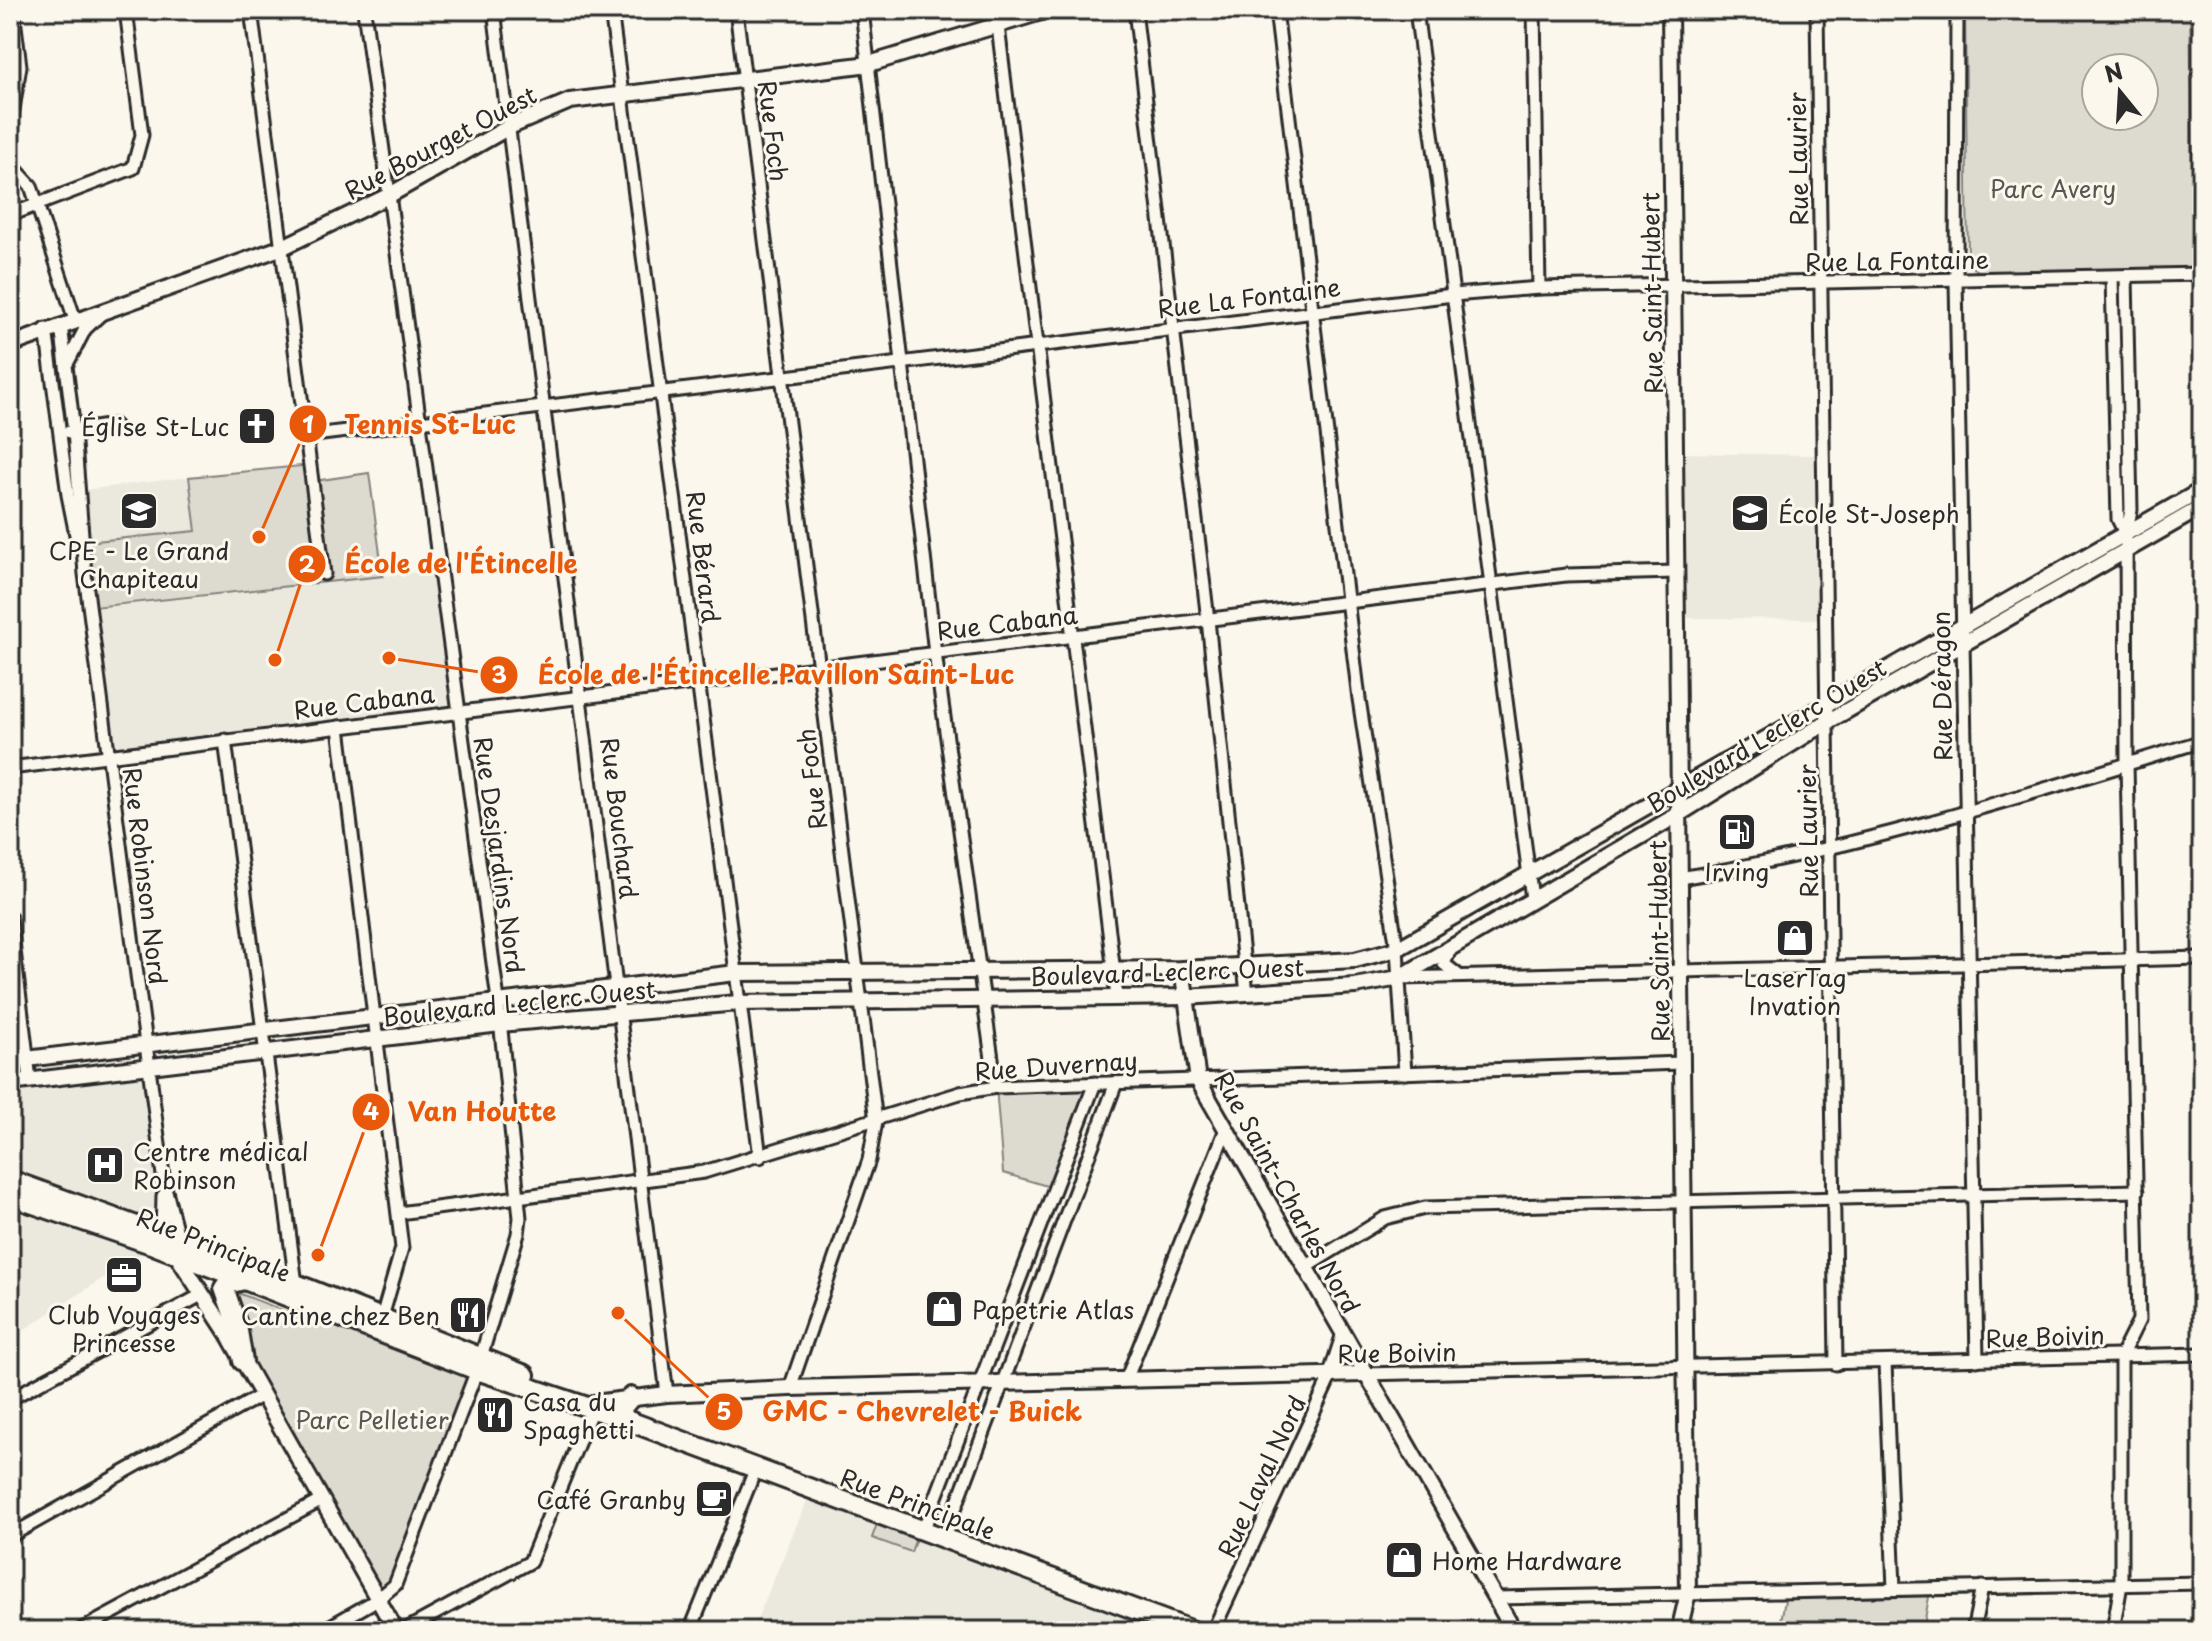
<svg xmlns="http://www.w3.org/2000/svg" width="2212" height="1641" font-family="'Playpen Sans',sans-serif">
<rect width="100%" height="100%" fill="#fbf7ec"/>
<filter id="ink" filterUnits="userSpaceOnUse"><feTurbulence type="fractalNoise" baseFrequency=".0125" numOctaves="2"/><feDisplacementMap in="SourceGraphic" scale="16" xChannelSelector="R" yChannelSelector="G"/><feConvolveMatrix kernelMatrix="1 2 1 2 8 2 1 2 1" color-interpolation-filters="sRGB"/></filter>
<g filter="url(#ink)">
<!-- built -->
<g fill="#ebe8de">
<path d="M1675,453L1823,455L1826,619L1677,618Z"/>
<path d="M189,477L196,531L86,542L83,490Z"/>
<path d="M438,570L457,712L113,754L94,607Z"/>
<path d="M28,1059L30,1080L149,1066L164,1183L154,1245L10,1339V1061Z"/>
<path d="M809,1496L878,1521L873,1538L910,1551L917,1535L1160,1631H752Z"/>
</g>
<!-- green -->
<g fill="#dddad0" stroke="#84827e" stroke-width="2" fill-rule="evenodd">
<path d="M1965,10H2190L2195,271L1980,272L1968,265ZM2096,68H2144V116H2096Z"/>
<path d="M311,465L314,481L369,473L383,576L94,607L86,542L196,531L189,477Z"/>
<path d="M1095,1083L1054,1188L1003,1173L996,1087Z"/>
<path d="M230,1290L298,1316L307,1308L477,1370L395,1585L378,1599L231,1330Z"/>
<path d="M878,1521L917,1535L911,1552L872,1538Z"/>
<path d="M1930,1591L1923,1631H1779L1786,1595Z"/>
</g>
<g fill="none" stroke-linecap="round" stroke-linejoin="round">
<!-- minor casing -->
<g stroke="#2b2b2b" stroke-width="17">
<g id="minor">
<path d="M251,10L324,574"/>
<path d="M494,10L667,1394"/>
<path d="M611,10L760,1157"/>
<path d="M736,10L876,1121L869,1160L790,1388"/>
<path d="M862,10L935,653L996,1087"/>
<path d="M996,10L1117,997"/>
<path d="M1135,10L1208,620L1247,994"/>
<path d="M1276,10L1359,699L1397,949L1405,1073"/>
<path d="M1416,10L1532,899"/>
<path d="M1534,10L1539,288"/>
<path d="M1817,10L1836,1364"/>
<path d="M1957,10L1956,281L1977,1360"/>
<path d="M10,128L20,66L13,10"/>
<path d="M10,163L31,186L75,320"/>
<path d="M10,215L133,168L142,135L126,10"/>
<path d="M2112,277L2118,519L2126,535"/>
<path d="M61,325L74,431L85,574L164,1183L179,1241"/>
<path d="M46,329L68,495L76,535"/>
<path d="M68,362L85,329L101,314"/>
<path d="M69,432L114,425"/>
<path d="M306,436L1453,295L1539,288L2202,274"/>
<path d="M339,727L402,1248L380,1324"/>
<path d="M225,740L296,1284"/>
<path d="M10,768L1566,575L1676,572"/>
<path d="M1680,878C1857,849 2031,794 2202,741"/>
<path d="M10,918L30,1080"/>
<path d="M1450,949L1444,964L1458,975"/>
<path d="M1400,978L2202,958"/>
<path d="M399,1213L704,1172L960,1093L996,1087L1682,1063"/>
<path d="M162,1235L163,1196"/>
<path d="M1304,1268L1385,1218L1425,1208L2137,1191"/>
<path d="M1885,1363L1894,1589"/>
<path d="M1364,1374L2202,1354"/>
<path d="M1126,1380L1226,1129"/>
<path d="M10,1399L203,1294"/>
<path d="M923,1531L1095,1083"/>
<path d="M10,1536L262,1395"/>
<path d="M944,1538L1116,1083"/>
<path d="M1495,1598L2202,1583"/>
<path d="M79,1631L322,1500"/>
<path d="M322,1631L378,1599L395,1585L477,1370L518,1234L520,1218L498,1000L364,10"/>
<path d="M403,1631L530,1562L594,1404"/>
<path d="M690,1631L756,1468"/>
<path d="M1213,1631L1331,1375"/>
<path d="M1973,1631L1982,1587"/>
<path d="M2113,1631L2121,1584V1356L2139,1320L2127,764L2126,535L2131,510L2126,276"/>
</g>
</g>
<!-- tertiary casing -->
<g stroke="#2b2b2b" stroke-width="20">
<g id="tertiary">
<path d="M1670,10L1688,1593L1679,1631"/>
<path d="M10,345L283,247L388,196L509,127L570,101L869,64L1048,10"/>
<path d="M1182,969L1198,1080L1514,1631"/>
<path d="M10,1061L736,973L1182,969L1355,960L1397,949L2202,490"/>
<path d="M10,1083L500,1024L738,1003L1186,997L1355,986L1399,978L1679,814L1827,722L2202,507"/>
<path d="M174,1251L228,1334L396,1631"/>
<path d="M1331,1375L1343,1338"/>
<path d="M594,1403L667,1394L790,1388L1364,1374"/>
</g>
</g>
<!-- primary casing -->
<g stroke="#2b2b2b" stroke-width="24">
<g id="primary">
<path d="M10,1180L296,1284L525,1375"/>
<path d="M10,1196L154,1245L477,1370L626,1420L1193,1631"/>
<path d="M243,1361L237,1325L224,1288L227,1284L244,1280"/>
<path d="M626,1420L620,1410L631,1397"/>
</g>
</g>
<!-- minor -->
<use href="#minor" stroke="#fbf7ec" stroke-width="11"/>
<!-- tertiary -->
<use href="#tertiary" stroke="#fbf7ec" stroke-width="14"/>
<!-- primary -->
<use href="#primary" stroke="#fbf7ec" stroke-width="18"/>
</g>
</g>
<!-- icons -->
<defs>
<g id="church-square" transform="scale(2)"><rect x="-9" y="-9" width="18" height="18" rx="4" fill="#2b2b2b" stroke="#fbf7ec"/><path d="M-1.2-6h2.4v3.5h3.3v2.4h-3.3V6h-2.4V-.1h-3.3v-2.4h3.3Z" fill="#fff"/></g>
<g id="school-square" transform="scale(2)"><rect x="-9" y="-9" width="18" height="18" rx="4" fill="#2b2b2b" stroke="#fbf7ec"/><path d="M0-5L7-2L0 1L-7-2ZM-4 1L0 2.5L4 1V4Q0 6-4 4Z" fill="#fff"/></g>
<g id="fuel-square" transform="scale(2)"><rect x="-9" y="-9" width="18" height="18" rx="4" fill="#2b2b2b" stroke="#fbf7ec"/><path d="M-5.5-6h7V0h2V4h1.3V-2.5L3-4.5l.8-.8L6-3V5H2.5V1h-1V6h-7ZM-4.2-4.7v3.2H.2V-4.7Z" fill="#fff"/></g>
<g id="shop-square" transform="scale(2)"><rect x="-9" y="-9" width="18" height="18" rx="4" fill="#2b2b2b" stroke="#fbf7ec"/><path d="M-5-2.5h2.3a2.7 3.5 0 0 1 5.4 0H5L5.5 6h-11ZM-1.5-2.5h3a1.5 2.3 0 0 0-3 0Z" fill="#fff"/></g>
<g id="hospital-square" transform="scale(2)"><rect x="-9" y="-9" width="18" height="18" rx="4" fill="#2b2b2b" stroke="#fbf7ec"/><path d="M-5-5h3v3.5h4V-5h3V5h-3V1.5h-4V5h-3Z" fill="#fff"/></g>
<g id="office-square" transform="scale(2)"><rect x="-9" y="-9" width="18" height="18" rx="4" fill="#2b2b2b" stroke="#fbf7ec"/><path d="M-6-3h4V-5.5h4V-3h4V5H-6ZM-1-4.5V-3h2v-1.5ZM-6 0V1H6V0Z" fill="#fff"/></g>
<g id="restaurant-square" transform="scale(2)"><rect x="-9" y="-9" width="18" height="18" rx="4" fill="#2b2b2b" stroke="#fbf7ec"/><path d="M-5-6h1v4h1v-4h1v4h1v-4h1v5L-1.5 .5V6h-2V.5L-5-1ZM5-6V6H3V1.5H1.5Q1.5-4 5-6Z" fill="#fff"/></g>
<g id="cafe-square" transform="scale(2)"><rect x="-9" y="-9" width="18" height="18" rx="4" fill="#2b2b2b" stroke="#fbf7ec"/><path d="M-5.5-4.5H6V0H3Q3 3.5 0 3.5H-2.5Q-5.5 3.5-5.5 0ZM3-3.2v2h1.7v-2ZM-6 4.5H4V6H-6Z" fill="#fff"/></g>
</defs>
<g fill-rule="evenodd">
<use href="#church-square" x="257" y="426"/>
<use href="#school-square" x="139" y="511"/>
<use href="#school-square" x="1750" y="513"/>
<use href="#fuel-square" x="1737" y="832"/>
<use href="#shop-square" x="1795" y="938"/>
<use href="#hospital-square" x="105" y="1165"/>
<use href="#office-square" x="124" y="1275"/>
<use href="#shop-square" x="944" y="1309"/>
<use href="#restaurant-square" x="468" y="1315"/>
<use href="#restaurant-square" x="495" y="1415"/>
<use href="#cafe-square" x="714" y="1499"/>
<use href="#shop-square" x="1404" y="1560"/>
</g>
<g text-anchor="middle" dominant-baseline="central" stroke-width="6" stroke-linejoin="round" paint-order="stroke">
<!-- street labels -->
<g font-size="24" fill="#2b2b2b" stroke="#fbf7ec">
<text transform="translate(774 131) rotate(83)">Rue Foch</text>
<text transform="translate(440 142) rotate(-28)">Rue Bourget Ouest</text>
<text transform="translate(1797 159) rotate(-91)">Rue Laurier</text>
<text transform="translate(1897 260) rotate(-1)">Rue La Fontaine</text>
<text transform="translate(1651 293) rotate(-91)">Rue Saint-Hubert</text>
<text transform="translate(1249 297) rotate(-7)">Rue La Fontaine</text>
<text transform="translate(704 557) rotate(83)">Rue Bérard</text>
<text transform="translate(1007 622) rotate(-7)">Rue Cabana</text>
<text transform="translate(1941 686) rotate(-91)">Rue Déragon</text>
<text transform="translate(364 701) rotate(-7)">Rue Cabana</text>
<text transform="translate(1766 735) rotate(-31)">Boulevard Leclerc Ouest</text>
<text transform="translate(811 779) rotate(-97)">Rue Foch</text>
<text transform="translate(620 818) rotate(83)">Rue Bouchard</text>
<text transform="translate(1807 831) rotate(-91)">Rue Laurier</text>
<text transform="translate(500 855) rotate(82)">Rue Desjardins Nord</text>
<text transform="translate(146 876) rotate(83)">Rue Robinson Nord</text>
<text transform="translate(1658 941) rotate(-91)">Rue Saint-Hubert</text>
<text transform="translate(1167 971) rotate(-2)">Boulevard Leclerc Ouest</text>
<text transform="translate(519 1002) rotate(-6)">Boulevard Leclerc Ouest</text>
<text transform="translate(1056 1065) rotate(-4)">Rue Duvernay</text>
<text transform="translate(1288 1192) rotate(61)">Rue Saint-Charles Nord</text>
<text transform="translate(214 1244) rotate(21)">Rue Principale</text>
<text transform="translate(2045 1336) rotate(-2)">Rue Boivin</text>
<text transform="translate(1397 1352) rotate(-1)">Rue Boivin</text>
<text transform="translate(1261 1476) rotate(-65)">Rue Laval Nord</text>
<text transform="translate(918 1503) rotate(20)">Rue Principale</text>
</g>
<!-- park labels -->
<g font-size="24" fill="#585754" stroke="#fbf7ec">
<text x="2053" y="188">Parc Avery</text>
<text x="372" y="1419">Parc Pelletier</text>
</g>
<!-- poi labels -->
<g font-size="24" fill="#2b2b2b" stroke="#fbf7ec" text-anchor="start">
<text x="229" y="426" text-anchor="end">Église St-Luc</text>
<text x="1778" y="513">École St-Joseph</text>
<text x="139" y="550" text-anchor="middle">CPE - Le Grand<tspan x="139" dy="28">Chapiteau</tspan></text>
<text x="1737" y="871" text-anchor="middle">Irving</text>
<text x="1795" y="977" text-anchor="middle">LaserTag<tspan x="1795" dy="28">Invation</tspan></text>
<text x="133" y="1151">Centre médical<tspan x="133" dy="28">Robinson</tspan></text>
<text x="972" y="1309">Papetrie Atlas</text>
<text x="124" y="1314" text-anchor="middle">Club Voyages<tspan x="124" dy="28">Princesse</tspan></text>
<text x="440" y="1315" text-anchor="end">Cantine chez Ben</text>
<text x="523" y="1401">Casa du<tspan x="523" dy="28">Spaghetti</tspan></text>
<text x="686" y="1499" text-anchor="end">Café Granby</text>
<text x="1432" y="1560">Home Hardware</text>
</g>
</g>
<!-- callouts -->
<path fill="none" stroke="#e8590c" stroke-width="3" d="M259 537L308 424M275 660L307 564M389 658L499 675M318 1255L371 1112M618 1313L724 1412"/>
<g fill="#e8590c" stroke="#fbf7ec" stroke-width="3">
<circle cx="259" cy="537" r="8"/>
<circle cx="275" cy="660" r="8"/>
<circle cx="389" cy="658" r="8"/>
<circle cx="318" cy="1255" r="8"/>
<circle cx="618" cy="1313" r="8"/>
<circle cx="308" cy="424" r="20"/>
<circle cx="307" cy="564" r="20"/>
<circle cx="499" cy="675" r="20"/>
<circle cx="371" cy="1112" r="20"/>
<circle cx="724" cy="1412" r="20"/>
</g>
<g font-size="24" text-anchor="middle" font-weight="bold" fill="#fff">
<text x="308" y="433">1</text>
<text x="307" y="573">2</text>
<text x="499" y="683">3</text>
<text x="371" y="1120">4</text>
<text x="724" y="1420">5</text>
</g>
<g font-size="26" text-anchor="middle" font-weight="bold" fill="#e8590c" stroke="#fbf7ec" stroke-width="6" stroke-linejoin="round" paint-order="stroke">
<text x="430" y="434">Tennis St-Luc</text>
<text x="461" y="573">École de l'Étincelle</text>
<text x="776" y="684">École de l'Étincelle Pavillon Saint-Luc</text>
<text x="482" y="1121">Van Houtte</text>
<text x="922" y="1421">GMC - Chevrelet - Buick</text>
</g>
<!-- margin -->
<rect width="2212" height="1641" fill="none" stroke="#fbf7ec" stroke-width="40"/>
<rect x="20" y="20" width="2172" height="1601" fill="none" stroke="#2b2b2b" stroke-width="3" filter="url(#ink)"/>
<!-- north arrow -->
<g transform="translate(2120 92) rotate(342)"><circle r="38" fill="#fbf7ec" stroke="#a8a59f" stroke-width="2"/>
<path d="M0-6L14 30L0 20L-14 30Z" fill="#2b2b2b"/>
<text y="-12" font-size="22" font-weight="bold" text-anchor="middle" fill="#2b2b2b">N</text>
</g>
</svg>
